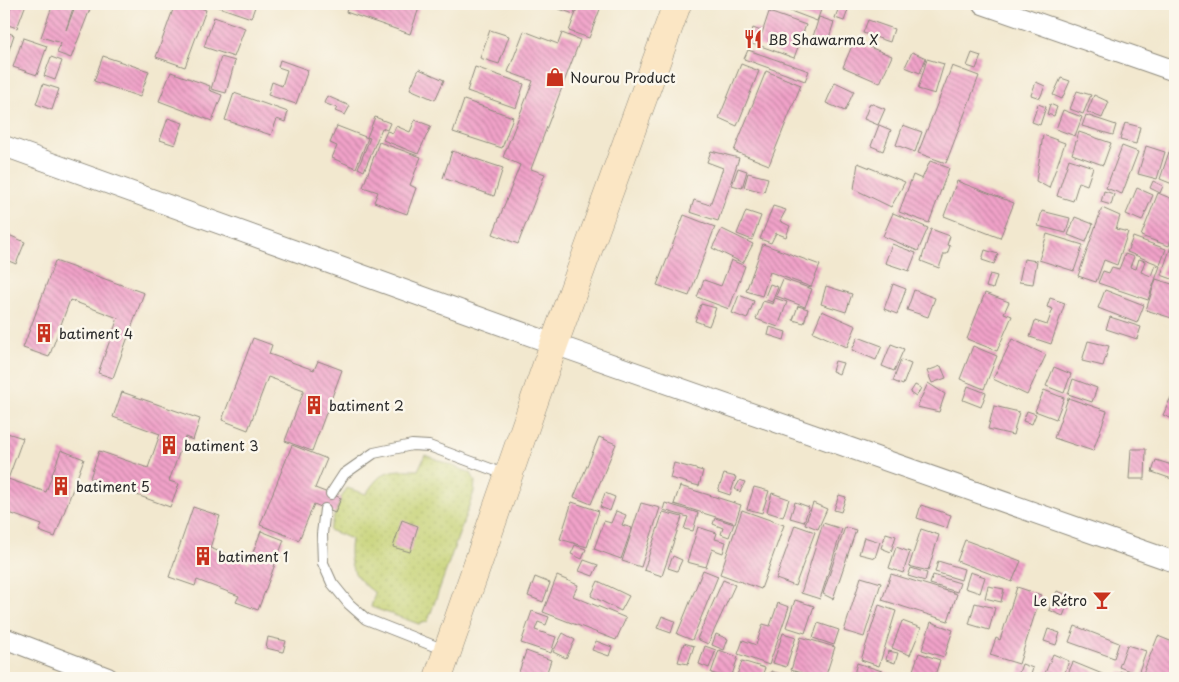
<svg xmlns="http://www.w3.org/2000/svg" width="1179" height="682" font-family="'Playpen Sans',sans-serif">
<defs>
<pattern id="grass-dots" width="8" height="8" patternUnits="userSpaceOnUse" patternTransform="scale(1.25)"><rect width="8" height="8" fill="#c5d173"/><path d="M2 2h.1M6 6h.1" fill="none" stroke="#a9b464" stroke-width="1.8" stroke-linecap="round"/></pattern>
<pattern id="building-back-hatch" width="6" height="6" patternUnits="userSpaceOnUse" patternTransform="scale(1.25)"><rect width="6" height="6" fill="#f1a2c9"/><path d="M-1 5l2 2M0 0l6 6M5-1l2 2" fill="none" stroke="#c384a3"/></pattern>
</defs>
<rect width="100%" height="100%" fill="#fbf7ec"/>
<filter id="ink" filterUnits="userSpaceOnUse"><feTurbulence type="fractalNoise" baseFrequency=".02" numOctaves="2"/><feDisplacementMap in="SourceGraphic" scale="10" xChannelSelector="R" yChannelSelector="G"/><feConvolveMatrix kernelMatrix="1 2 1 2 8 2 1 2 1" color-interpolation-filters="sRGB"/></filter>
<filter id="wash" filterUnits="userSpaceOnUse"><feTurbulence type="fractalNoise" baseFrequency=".0096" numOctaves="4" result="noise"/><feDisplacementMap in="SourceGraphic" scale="20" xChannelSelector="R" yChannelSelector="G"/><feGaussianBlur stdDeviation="1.12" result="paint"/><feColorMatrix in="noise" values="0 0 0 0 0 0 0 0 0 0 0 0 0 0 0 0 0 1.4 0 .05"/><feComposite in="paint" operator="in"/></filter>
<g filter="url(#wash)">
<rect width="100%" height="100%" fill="#f2e8cf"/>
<!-- grass -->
<path fill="url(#grass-dots)" stroke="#787e4f" d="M425,455L471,473L475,481L474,492L428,621L419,624L371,607L375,593C354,577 347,567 351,539L329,530L341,498L347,488L366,494C383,468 389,470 418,470Z"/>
<g id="blocks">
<!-- building -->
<g fill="url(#building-back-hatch)">
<path d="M12,4H26L17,28L5,24Z"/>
<path d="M53,4L74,5L66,30L76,4H92L71,58L57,53L61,43L41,37Z"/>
<path d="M175,4H189L206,10L185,67L156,57Z"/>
<path d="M210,4H256L251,18Z"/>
<path d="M349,4H406L419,8L410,34L346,12Z"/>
<path d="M561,4H577L574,14L559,9Z"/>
<path d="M579,4H602L589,38L569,31Z"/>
<path d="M772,4H815L822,7L817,21Z"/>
<path d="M839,7L848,10L844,21L835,18Z"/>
<path d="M769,12L806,25L794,58L758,45Z"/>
<path d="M214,17L245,28L234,57L204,47Z"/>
<path d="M819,17L834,22L827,44L812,40Z"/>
<path d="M868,20L894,29L890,42L863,33Z"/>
<path d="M753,28L761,31L756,45L748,43Z"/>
<path d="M490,30L509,36L499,64L480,58Z"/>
<path d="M4,31L14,35L6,59L4,58Z"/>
<path d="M524,31L558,44L562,33L580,40L531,169L545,174L518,244L493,234L520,165L503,157L533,81L508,72Z"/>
<path d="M23,38L47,46L37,75L13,67Z"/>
<path d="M854,41L892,56L880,83L843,67Z"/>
<path d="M748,50L809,71L805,81L744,59Z"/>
<path d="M912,52L926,58L920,73L905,67Z"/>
<path d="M972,53L981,56L976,69L967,66Z"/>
<path d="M103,56L149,71L140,97L94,81Z"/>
<path d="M51,57L62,61L55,80L44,76Z"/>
<path d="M221,57L235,61L226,93L211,89Z"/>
<path d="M927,59L944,64L935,94L918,89Z"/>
<path d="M280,60L308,70L296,104L268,95L272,82L282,86L287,70L278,67Z"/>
<path d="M741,64L759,71L737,126L719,118Z"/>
<path d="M952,66L979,76L946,163L918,153Z"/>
<path d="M475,67L524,84L516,108L467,91Z"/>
<path d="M419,69L444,80L435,100L410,89Z"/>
<path d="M766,71L801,85L769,165L734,151Z"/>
<path d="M171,72L210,86L209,90L222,95L212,121L159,101Z"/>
<path d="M1061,78L1070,81L1062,99L1053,95Z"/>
<path d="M835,82L854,91L845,111L826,103Z"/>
<path d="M1036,82L1045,86L1040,98L1031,95Z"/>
<path d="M43,84L59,89L52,110L36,104Z"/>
<path d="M1077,91L1091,95L1083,114L1070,109Z"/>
<path d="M234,93L288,112L285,122L277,119L271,135L225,120Z"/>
<path d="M1094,95L1109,102L1102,118L1087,112Z"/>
<path d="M327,96L350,106L345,115L335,111L337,108L324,103Z"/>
<path d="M464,100L513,117L502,148L453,132Z"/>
<path d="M870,103L885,109L878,125L864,119Z"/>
<path d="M1038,104L1046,107L1040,125L1032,122Z"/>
<path d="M1050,104L1057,107L1054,116L1047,114Z"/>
<path d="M1063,110L1082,117L1075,136L1056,129Z"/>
<path d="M1086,115L1116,125L1113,135L1082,126Z"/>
<path d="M375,117L390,123L387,130L382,128L364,171L358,168L370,138L367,137Z"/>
<path d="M168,118L183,123L175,145L160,140Z"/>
<path d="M415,120L431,126L418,154L383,140L387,131L393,133L396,126L410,132Z"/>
<path d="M1125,123L1140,127L1136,144L1120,140Z"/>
<path d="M879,125L891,130L883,151L871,146Z"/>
<path d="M903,125L922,132L915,152L896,145Z"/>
<path d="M337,126L368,138L356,168L332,158L337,146L330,143Z"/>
<path d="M1079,132L1111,143L1103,165L1072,154Z"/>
<path d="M1043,135L1065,143L1049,188L1036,181Z"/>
<path d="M379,142L421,157L410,185L416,188L407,214L374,202L378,192L363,187Z"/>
<path d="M1122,146L1138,152L1122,194L1106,188Z"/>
<path d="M1146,146L1165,152L1157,179L1138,174Z"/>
<path d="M452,151L503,168L494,196L443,178Z"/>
<path d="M711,151L739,158L718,221L690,212L694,200L710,205L723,168L707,162Z"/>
<path d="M1169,152L1175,155V185L1160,179Z"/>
<path d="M1069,159L1093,167L1087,185L1079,182L1073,201L1057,196Z"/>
<path d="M930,161L949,168L929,223L899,212L913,175L922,179Z"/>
<path d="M858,163L905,182L891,207L854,189Z"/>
<path d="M738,168L747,171L742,188L732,185Z"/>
<path d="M748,173L768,178L764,192L744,187Z"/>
<path d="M957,181L1014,203L1000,238L944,216Z"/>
<path d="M1153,181L1163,186L1160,193L1150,188Z"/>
<path d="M1137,188L1153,195L1142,221L1126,214Z"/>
<path d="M1104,191L1114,194L1111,205L1101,202Z"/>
<path d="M1158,193L1175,200V228L1169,246L1141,236Z"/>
<path d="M773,206L786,210L780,221L790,226L786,237L776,233L771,243L760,239Z"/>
<path d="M1102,208L1120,216L1116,229L1128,232L1117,265L1104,260L1096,282L1078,276Z"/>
<path d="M746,211L761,216L752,240L737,234Z"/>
<path d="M1042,211L1070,218L1066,233L1038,226Z"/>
<path d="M893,213L928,228L918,251L883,236Z"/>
<path d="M684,215L715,227L689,296L657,285Z"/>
<path d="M1075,217L1093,224L1086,242L1068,235Z"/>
<path d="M722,229L753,244L743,263L712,248Z"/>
<path d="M931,229L950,236L947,245L950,246L947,254H944L939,268L921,261Z"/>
<path d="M4,233L25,242L16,264L4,259Z"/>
<path d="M1047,234L1083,245L1074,271L1039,260Z"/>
<path d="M1133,237L1166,249L1160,265L1127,252Z"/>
<path d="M1174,238H1175V280L1161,275Z"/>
<path d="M763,244L820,265L811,287L770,272L762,296L746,291Z"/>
<path d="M892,244L916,253L909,271L885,263Z"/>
<path d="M985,250L998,254L994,264L982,260Z"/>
<path d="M1125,254L1134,257L1130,267L1136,269L1139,259L1145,261L1141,272L1151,276L1155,265L1160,266L1148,300L1098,283L1103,271L1109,273L1112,267L1119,269Z"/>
<path d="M1024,259L1037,261L1033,284L1019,282Z"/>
<path d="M731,260L745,266L729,309L697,297L704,280L721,286Z"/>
<path d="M55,261L144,293L113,378L98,373L118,318L70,300L49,357L23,348Z"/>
<path d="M990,274L997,276L993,289L986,287Z"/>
<path d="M783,279L812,289L805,307L776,296Z"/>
<path d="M1156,279L1175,285V319L1146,310Z"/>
<path d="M770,284L778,287L772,302L764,299Z"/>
<path d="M893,284L906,289L897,314L884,309Z"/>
<path d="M826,286L852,294L846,312L821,304Z"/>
<path d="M914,290L935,298L928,317L907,310Z"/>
<path d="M1105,290L1144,305L1137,323L1098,308Z"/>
<path d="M985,293L1009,302L1004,313L1012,316L997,351L967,339Z"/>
<path d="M739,295L754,301L747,319L732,313Z"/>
<path d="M775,298L787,302L778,327L756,319L763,301L773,304Z"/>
<path d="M1050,298L1065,303L1051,344L1030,337L1035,321L1047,325L1053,309L1047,307Z"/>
<path d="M701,304L716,308L709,326L695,321Z"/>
<path d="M798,306L808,309L804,323L793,320Z"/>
<path d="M822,311L856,326L847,347L813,332Z"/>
<path d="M1110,317L1141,327L1137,339L1106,329Z"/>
<path d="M770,327L786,332L784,340L768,335Z"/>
<path d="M858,337L882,346L876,360L852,350Z"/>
<path d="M253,338L272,345L269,354L314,370L318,361L342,370L312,451L285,441L304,390L268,377L248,430L222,420Z"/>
<path d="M1012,339L1046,355L1027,395L993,379Z"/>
<path d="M1088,341L1109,346L1103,366L1082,361Z"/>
<path d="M891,344L904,349L894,371L882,366Z"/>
<path d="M973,346L997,356L984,389L960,379Z"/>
<path d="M901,360L911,364L903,385L893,381Z"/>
<path d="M835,361L843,363L839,374L832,371Z"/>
<path d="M941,366L946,378L932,383L927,371Z"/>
<path d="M1054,367L1071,374L1064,393L1046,386Z"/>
<path d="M1073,379L1097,388L1092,402L1068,394Z"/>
<path d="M928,383L945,394L939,412L917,407Z"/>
<path d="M915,385L921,388L916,397L910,393Z"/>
<path d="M968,386L986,393L981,407L963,400Z"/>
<path d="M1044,390L1064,398L1056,419L1035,411Z"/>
<path d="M122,392L200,419L193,440L185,437L169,481L179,484L170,507L90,478L99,451L148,468L160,434L113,417Z"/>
<path d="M1171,397L1175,399V420L1163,415Z"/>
<path d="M1068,398L1107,411L1093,451L1054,438Z"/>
<path d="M994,406L1019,412L1013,435L988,429Z"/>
<path d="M1027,411L1036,414L1032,424L1023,421Z"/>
<path d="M4,432L23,438L8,479L46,492L61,450L84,459L55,537L39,531L42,525L4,511Z"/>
<path d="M599,437L616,444L591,504L574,497Z"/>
<path d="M292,445L327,459L315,488L341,498L335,513L314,504L299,540L260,525Z"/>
<path d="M1131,449H1146L1145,479H1129Z"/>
<path d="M1156,460L1175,466V480L1152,472Z"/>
<path d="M674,463L703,471L699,486L670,478Z"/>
<path d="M724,474L736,477L730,495L718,491Z"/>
<path d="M740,480L745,482L740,492L735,489Z"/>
<path d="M680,486L741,505L735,523L674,504Z"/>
<path d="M754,487L769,491L762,513L747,509Z"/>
<path d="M605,493L615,497L610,511L600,507Z"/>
<path d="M772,493L789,499L783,517L767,512Z"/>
<path d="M839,495L846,497L841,512L834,510Z"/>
<path d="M572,502L599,511L587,547L560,539Z"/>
<path d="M795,502L809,507L804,522L790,518Z"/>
<path d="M641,503L660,508L641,567L622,561Z"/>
<path d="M665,503L698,513L693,531L684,529L688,517L663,510Z"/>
<path d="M813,503L827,509L818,529L805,524Z"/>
<path d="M921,505L951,515L947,528L917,518Z"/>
<path d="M193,507L220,516L210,548L249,563L261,531L284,540L258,610L236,602L239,596L197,580L195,586L169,577Z"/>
<path d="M742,510L784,525L761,589L720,574Z"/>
<path d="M616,511L626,515L622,525L632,528L621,559L594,549L604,521L611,523Z"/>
<path d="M663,512L682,517L662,576L644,570Z"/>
<path d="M715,518L734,524L729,537L721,534L723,528L713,524Z"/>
<path d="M402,520L418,526L410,552L393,547Z"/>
<path d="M823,523L842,529L820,599L801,593Z"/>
<path d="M795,525L815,532L795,586L776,579Z"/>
<path d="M698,527L717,533L715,539L726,542L723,553L712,549L706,567L687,562Z"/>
<path d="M845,527L856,530L833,599L823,594Z"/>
<path d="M921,529L939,535L928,571L909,566Z"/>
<path d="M886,533L896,536L891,552L881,548Z"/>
<path d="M864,537L880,542L875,558L859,554Z"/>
<path d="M965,540L1021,561L1012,582L957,561Z"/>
<path d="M575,545L586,549L582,559L571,554Z"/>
<path d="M896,547L910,552L903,573L889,568Z"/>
<path d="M673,556L682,560L677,571L668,568Z"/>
<path d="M584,560L598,565L593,576L579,571Z"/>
<path d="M938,561L964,569L961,580L935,572Z"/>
<path d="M911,568L927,573L925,581L908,576Z"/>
<path d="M703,570L718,576L692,640L677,634Z"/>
<path d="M970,572L985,577L980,593L965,588Z"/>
<path d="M891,574L957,594L948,621L882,600Z"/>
<path d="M933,575L960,583L957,592L930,584Z"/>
<path d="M557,576L578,585L573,596L626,618L616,640L543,612Z"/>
<path d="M535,577L550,583L543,602L528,596Z"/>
<path d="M861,577L881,583L864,637L844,631Z"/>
<path d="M723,580L735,585L708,644L697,639Z"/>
<path d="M598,581L629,596L621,611L591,596Z"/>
<path d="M988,586L1004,589L1001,602L985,598Z"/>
<path d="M1017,587L1041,595L1019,664L990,655L996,638L1000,640Z"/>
<path d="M1057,591L1071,596L1063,616L1049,610Z"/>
<path d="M795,600L814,606L805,633L786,627Z"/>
<path d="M778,603L789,607L769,665L738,654L743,640L756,645L763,624L770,626Z"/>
<path d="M975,603L995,608L989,630L969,624Z"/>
<path d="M879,605L896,611L879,666L861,660Z"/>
<path d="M532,611L549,617L546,625L538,622L535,630L556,637L551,653L521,643Z"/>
<path d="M662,616L675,621L671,633L657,628Z"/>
<path d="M902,621L921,628L910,655L892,648Z"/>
<path d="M931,622L953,630L944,657L922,650Z"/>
<path d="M818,623L839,630L834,645L813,638Z"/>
<path d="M1075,626L1119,643L1114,658L1069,642Z"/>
<path d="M1048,629L1060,633L1056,645L1044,641Z"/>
<path d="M563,633L575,640L566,658L553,652Z"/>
<path d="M783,633L796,637L786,667L773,663Z"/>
<path d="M716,634L728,639L724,650L712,645Z"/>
<path d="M1158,636L1175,643V678H1141Z"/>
<path d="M268,637L286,641L283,652L266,648Z"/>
<path d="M801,637L835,647L825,678H818L791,670Z"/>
<path d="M596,641L612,647L609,656L592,650Z"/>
<path d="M684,643L694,646L688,664L678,662Z"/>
<path d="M1127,645L1146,651L1138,674L1119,667Z"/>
<path d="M705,646L716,650L709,668L699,664Z"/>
<path d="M719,650L738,657L731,678L711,673Z"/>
<path d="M526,651L551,660L545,678H517Z"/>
<path d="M888,651L898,653L895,663L886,660Z"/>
<path d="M919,653L940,660L934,678L912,673Z"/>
<path d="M1053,654L1069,661L1063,678H1043Z"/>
<path d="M742,661L765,668L761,678H736Z"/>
<path d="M1073,662L1112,678H1066Z"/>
<path d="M857,663L904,678H853Z"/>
<path d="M1022,664L1033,668L1030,678H1017Z"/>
<path d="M771,671L793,678H768Z"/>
<path d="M1120,671L1134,676L1133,678H1117Z"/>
</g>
</g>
</g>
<g filter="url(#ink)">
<use href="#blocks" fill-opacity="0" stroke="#8e8a7d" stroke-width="1"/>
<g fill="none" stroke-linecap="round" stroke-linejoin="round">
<!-- lane casing -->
<g stroke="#8e8a7d" stroke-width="12">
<g id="lane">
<path d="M331,494L344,474L374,453L412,445L429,446L507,475"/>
<path d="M325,509L322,534L323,563L332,583L349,604L366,619L447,651"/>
</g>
</g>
<!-- street casing -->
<g stroke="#8e8a7d" stroke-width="22">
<g id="street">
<path d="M983,4L1175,71"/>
<path d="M4,146L554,344L1175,562"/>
<path d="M4,638L108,678"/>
</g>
</g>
<!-- secondary casing -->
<g stroke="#8e8a7d" stroke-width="29">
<path id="secondary" d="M438,678L554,344L677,4"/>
</g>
<!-- lane -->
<use href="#lane" stroke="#fff" stroke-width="10"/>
<!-- street -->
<use href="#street" stroke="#fff" stroke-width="20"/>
<!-- secondary -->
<use href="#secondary" stroke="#fbe6c4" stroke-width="28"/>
</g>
</g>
<!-- icons -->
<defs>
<g id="restaurant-bare" transform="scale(1.5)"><path d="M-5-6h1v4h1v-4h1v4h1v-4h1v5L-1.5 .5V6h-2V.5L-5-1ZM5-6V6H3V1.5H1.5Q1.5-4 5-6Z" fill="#c8321e" stroke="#fbf7ec" stroke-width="2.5" paint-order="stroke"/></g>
<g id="shop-bare" transform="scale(1.5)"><path d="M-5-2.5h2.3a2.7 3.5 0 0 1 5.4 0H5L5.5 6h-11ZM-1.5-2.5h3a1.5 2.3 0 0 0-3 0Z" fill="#c8321e" stroke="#fbf7ec" stroke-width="2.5" paint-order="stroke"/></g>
<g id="building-bare" transform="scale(1.5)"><path d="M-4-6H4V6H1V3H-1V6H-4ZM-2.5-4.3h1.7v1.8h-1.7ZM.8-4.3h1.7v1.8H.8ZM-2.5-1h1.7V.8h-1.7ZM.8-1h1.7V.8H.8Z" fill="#c8321e" stroke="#fbf7ec" stroke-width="2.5" paint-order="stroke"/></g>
<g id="bar-bare" transform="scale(1.5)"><path d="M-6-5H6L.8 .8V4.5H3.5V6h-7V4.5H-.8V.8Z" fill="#c8321e" stroke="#fbf7ec" stroke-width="2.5" paint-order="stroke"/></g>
</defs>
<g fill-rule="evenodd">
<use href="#restaurant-bare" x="753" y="39"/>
<use href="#shop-bare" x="555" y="77"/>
<use href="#building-bare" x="44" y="333"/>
<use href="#building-bare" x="314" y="405"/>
<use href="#building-bare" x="169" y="445"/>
<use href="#building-bare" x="61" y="486"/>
<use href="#building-bare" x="203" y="556"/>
<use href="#bar-bare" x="1102" y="600"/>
</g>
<g text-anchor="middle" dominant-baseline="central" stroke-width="5" stroke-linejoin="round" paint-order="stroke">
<!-- poi labels -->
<g font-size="14" fill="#2b2b2b" stroke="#fbf7ec" text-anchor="start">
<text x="768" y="39">BB Shawarma X</text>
<text x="570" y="77">Nourou Product</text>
<text x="59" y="333">batiment 4</text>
<text x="329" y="405">batiment 2</text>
<text x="184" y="445">batiment 3</text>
<text x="76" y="486">batiment 5</text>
<text x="218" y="556">batiment 1</text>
<text x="1087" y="600" text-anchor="end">Le Rétro</text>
</g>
</g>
<!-- margin -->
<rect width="1179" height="682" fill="none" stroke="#fbf7ec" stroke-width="20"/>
</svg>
